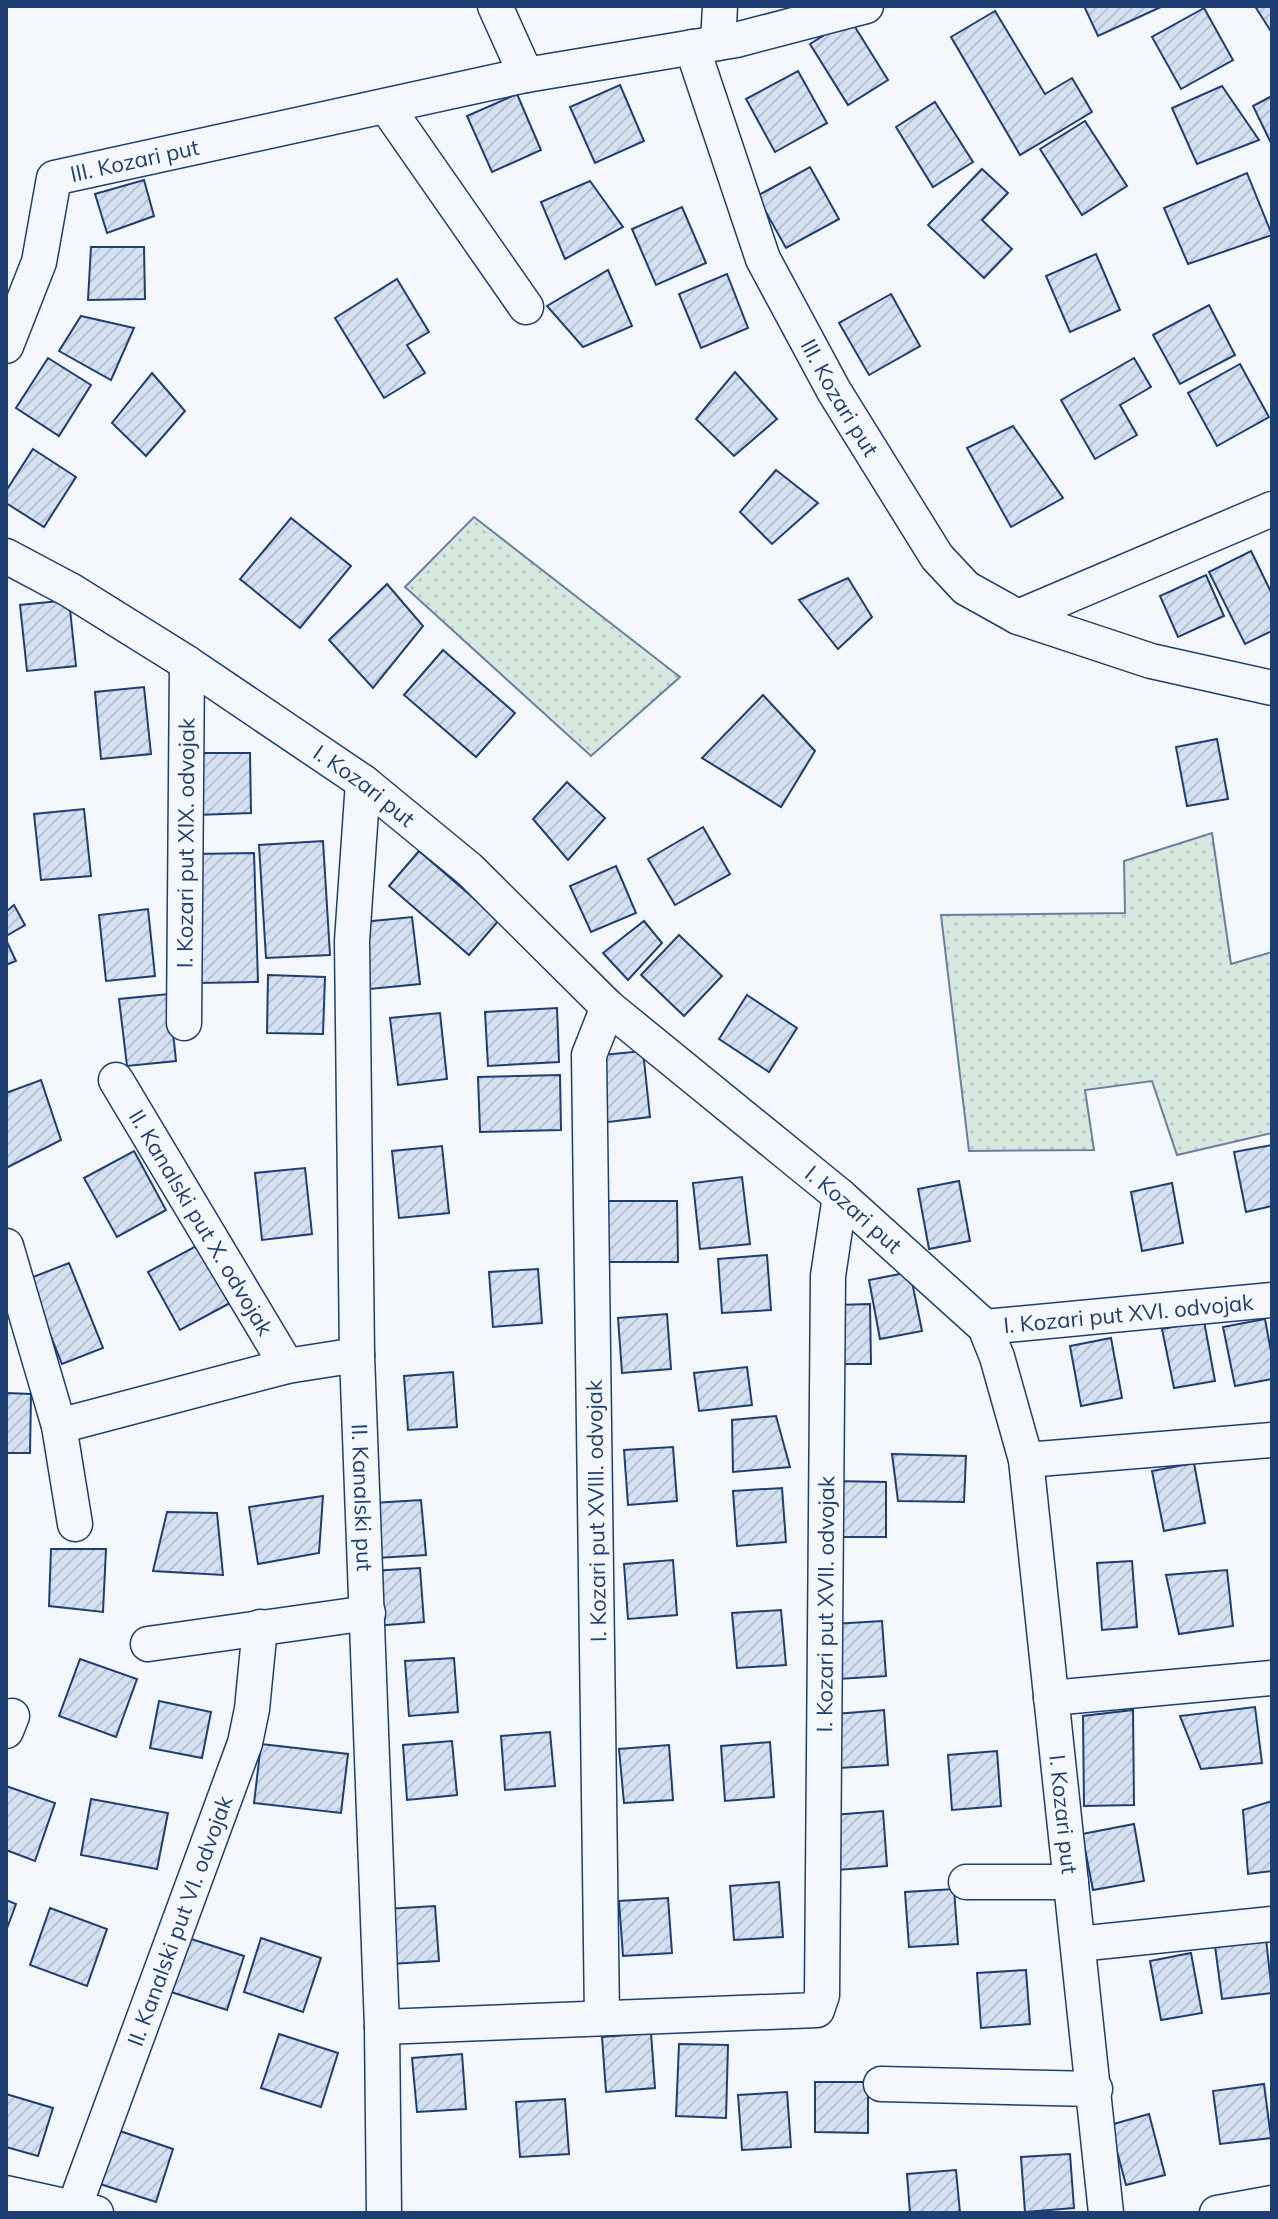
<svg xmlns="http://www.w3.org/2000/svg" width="1278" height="2219" font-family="Mulish,sans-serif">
<defs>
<pattern id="garden-dots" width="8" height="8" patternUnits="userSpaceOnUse" patternTransform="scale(2)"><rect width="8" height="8" fill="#d7e8df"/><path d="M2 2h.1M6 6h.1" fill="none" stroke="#b8c8c3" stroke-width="1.8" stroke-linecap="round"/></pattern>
<pattern id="building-hatch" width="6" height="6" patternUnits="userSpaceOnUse" patternTransform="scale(2)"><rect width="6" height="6" fill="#d5e0f0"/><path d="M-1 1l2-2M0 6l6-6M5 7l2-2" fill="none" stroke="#b6c1d1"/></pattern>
</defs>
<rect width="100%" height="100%" fill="#f4f7fb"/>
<!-- garden -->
<g fill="url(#garden-dots)" stroke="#687fa3" stroke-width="2">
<path d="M474,517L680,677L591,756L405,587Z"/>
<path d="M1212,833L1231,964L1272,952V1133L1177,1155L1152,1081L1085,1090L1094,1150L969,1151L941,915L1125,913L1124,861Z"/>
</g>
<!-- building -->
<g fill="url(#building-hatch)" stroke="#1d3f73" stroke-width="2">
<path d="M1084,6H1163L1098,36Z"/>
<path d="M1260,6H1272V33L1256,8Z"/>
<path d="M1204,8L1233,60L1181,89L1152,37Z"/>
<path d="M995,11L1045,94L1072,78L1092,112L1020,155L951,37Z"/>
<path d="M850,19L888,80L848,105L810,44Z"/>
<path d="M798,71L827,123L775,152L746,99Z"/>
<path d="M620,85L644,141L595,163L570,107Z"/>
<path d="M1222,86L1259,140L1197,164L1172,108Z"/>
<path d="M517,94L541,150L492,172L467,116Z"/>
<path d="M1272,96V145L1253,106Z"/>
<path d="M935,102L973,162L933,187L896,127Z"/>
<path d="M1085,121L1127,186L1082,215L1040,149Z"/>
<path d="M810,167L839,219L786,248L757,196Z"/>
<path d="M982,169L1008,193L982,220L1012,249L984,278L928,225Z"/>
<path d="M1247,173L1272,235L1188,264L1164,208Z"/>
<path d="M144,180L154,216L107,233L95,194Z"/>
<path d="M590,181L623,227L565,259L541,202Z"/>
<path d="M682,207L706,263L656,285L632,229Z"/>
<path d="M91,247H144L145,299L88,300Z"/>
<path d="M1096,254L1120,310L1070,332L1046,276Z"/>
<path d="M608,270L632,326L583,347L547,306Z"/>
<path d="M727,274L748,328L701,348L679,294Z"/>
<path d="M397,279L429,332L407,345L425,373L384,398L335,318Z"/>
<path d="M891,294L920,346L869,375L839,323Z"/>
<path d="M1209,305L1235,355L1180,384L1153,335Z"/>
<path d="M81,316L134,328L111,380L59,351Z"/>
<path d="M48,358L91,385L59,436L16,408Z"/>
<path d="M1134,358L1151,387L1120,405L1137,435L1095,459L1061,400Z"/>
<path d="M1240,364L1269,417L1217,446L1188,393Z"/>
<path d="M735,372L777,419L734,456L696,419Z"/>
<path d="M152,373L185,411L146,456L112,423Z"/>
<path d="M1013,426L1063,498L1011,527L967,448Z"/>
<path d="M33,449L76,477L44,527L6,503V491Z"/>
<path d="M776,470L818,503L772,544L740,512Z"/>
<path d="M291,518L351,566L300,628L240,579Z"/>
<path d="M1251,551L1272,594V631L1245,644L1209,572Z"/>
<path d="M1206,575L1224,616L1178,637L1160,596Z"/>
<path d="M848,578L872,617L838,649L799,600Z"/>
<path d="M387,584L423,626L373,688L329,640Z"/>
<path d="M69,600L76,666L27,671L20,605Z"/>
<path d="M443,650L515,713L476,757L404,695Z"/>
<path d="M144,687L151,754L101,759L95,692Z"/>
<path d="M763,695L815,751L781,807L702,758Z"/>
<path d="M1217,739L1228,799L1187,806L1176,747Z"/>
<path d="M196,753H250L251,813L197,815Z"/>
<path d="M567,782L605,818L568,860L533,819Z"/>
<path d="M84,809L91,876L41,880L34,814Z"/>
<path d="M703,827L730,874L675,905L648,859Z"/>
<path d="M323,841L330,955L266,958L259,845Z"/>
<path d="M419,851L499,920L469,955L389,886Z"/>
<path d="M254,853L258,982L197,983L194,854Z"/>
<path d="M616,866L636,913L591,932L570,886Z"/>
<path d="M14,905L25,925L6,936V909L7,911Z"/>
<path d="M148,909L155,976L106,981L99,915Z"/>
<path d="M412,917L420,984L370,989L363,922Z"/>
<path d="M644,921L662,943L628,980L603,953Z"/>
<path d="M679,935L722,976L684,1016L641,975Z"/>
<path d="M6,940L16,961L6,965Z"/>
<path d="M268,975L325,977L323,1034L267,1033Z"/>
<path d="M169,994L176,1061L127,1066L119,999Z"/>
<path d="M747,995L797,1028L769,1072L719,1039Z"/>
<path d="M557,1008L559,1062L488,1066L485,1012Z"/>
<path d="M440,1013L447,1079L398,1085L390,1018Z"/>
<path d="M643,1051L650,1117L600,1123L593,1056Z"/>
<path d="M560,1075L561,1130L480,1132L478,1077Z"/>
<path d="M41,1080L61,1140L6,1168V1093Z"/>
<path d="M1272,1145V1206L1246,1212L1234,1152Z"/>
<path d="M442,1146L449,1213L399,1218L392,1151Z"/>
<path d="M134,1151L166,1210L117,1237L84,1178Z"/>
<path d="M305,1168L312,1234L262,1240L255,1173Z"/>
<path d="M742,1177L750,1244L700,1249L693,1183Z"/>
<path d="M959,1181L970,1241L929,1249L918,1189Z"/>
<path d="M1172,1183L1183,1243L1142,1251L1131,1192Z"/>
<path d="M601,1201H677L678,1262H601Z"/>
<path d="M198,1245L230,1303L180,1330L148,1272Z"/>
<path d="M767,1255L771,1310L722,1313L718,1259Z"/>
<path d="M69,1263L103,1348L62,1364L28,1279Z"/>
<path d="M538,1269L542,1323L493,1327L489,1272Z"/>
<path d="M910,1272L922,1331L880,1339L869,1280Z"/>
<path d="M870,1304L871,1364H837L836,1305Z"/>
<path d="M667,1314L671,1369L622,1373L618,1318Z"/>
<path d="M1265,1319L1272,1357V1379L1235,1386L1223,1327Z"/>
<path d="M1204,1321L1215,1381L1174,1388L1162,1329Z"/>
<path d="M1111,1338L1122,1398L1081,1406L1070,1346Z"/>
<path d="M747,1367L752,1405L699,1411L694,1373Z"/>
<path d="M453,1372L457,1427L408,1430L404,1376Z"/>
<path d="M6,1393L31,1394L30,1453H6Z"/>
<path d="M776,1416L790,1467L733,1472L732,1420Z"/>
<path d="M673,1447L677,1501L628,1505L624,1450Z"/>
<path d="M892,1454L966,1456L964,1502L898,1501Z"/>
<path d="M1194,1463L1205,1523L1164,1531L1152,1471Z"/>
<path d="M833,1481L886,1482V1537H832Z"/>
<path d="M782,1488L786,1542L737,1546L733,1491Z"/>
<path d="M323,1496L319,1553L258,1564L249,1507Z"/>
<path d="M421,1500L426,1555L377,1558L373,1503Z"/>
<path d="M167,1512L217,1513L223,1575L153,1571Z"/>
<path d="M51,1549H106L103,1612L49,1606Z"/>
<path d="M673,1560L677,1615L628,1619L624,1564Z"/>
<path d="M1132,1561L1137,1627L1102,1630L1097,1563Z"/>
<path d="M420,1568L424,1622L375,1626L371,1571Z"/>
<path d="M1227,1570L1233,1626L1179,1634L1166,1575Z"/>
<path d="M781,1610L786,1665L737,1668L732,1613Z"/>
<path d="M882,1621L886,1676L838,1679L833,1624Z"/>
<path d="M454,1658L458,1712L409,1716L405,1661Z"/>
<path d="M80,1659L137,1679L116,1737L59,1716Z"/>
<path d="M159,1701L211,1712L202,1758L150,1748Z"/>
<path d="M1255,1707L1262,1763L1201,1769L1180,1716Z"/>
<path d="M884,1710L888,1765L839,1768L835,1714Z"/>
<path d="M1133,1710L1134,1805L1084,1806L1083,1716Z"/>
<path d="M550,1732L555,1786L505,1790L501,1736Z"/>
<path d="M452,1741L457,1795L407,1800L403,1745Z"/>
<path d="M770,1742L774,1797L725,1801L721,1746Z"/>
<path d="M261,1744L348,1754L341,1813L254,1803Z"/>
<path d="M669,1745L673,1800L624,1803L619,1749Z"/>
<path d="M997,1751L1001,1806L952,1810L948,1755Z"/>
<path d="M6,1786L55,1803L35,1861L6,1850Z"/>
<path d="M91,1799L168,1813L157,1869L81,1855Z"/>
<path d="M1272,1801V1871L1248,1874L1243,1810Z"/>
<path d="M883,1811L887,1866L838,1870L833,1815Z"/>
<path d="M1134,1824L1144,1881L1093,1890L1082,1834Z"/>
<path d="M779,1882L783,1937L734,1940L730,1886Z"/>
<path d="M954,1889L958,1944L909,1947L905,1892Z"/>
<path d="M668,1898L672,1953L623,1956L619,1901Z"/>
<path d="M6,1900L16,1904L6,1931Z"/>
<path d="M435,1906L439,1961L390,1964L386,1909Z"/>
<path d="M50,1908L107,1929L87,1986L30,1965Z"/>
<path d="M185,1937L244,1956L227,2010L168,1991Z"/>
<path d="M261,1938L321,1958L303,2012L244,1992Z"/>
<path d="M1266,1939L1272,1993L1222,1999L1215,1946Z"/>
<path d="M1191,1953L1202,2013L1161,2020L1150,1961Z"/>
<path d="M1026,1970L1030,2024L981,2028L977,1973Z"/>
<path d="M651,2033L655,2088L606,2092L602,2037Z"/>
<path d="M279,2034L338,2053L321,2107L261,2088Z"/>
<path d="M679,2044L728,2045L726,2118L676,2116Z"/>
<path d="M462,2054L466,2109L417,2112L412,2058Z"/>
<path d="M815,2082H868V2133L815,2132Z"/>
<path d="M1264,2084L1271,2138L1220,2144L1213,2091Z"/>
<path d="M787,2092L791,2147L742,2150L738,2095Z"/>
<path d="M6,2094L53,2108L38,2156L6,2147Z"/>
<path d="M565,2099L569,2154L520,2157L516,2102Z"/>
<path d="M1149,2114L1165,2175L1126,2185L1110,2125Z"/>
<path d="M114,2129L173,2149L156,2202L97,2183Z"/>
<path d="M1070,2154L1074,2208L1025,2212L1021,2157Z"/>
<path d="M956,2170L960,2213H910L907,2174Z"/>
</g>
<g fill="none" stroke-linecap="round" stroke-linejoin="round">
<!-- street casing -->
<g stroke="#1d3f73" stroke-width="37">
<g id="street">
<path d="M495,6L526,75"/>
<path d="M718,43L720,6"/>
<path id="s1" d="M692,47L763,259L834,391L937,557L966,588L1018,617L1151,661L1272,688"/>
<path d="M386,106L526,307"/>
<path id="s2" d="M6,346L39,262L54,178L526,75L736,40L866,6"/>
<path id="s3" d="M6,556L70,590L187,663L363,782L469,869L608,1007L840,1196L985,1327L997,1357L1026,1460L1106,2213"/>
<path d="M1018,617L1272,509"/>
<path id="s4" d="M363,782L352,941L357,1355L382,2027L384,2213"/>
<path id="s5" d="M184,1023L187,663"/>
<path id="s6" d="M116,1080L287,1366"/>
<path d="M6,1246L59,1426L75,1524"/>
<path id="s7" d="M985,1327L1272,1300"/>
<path d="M59,1426L287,1366L357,1355"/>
<path d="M1026,1460L1272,1440"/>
<path d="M148,1644L368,1613"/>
<path d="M1051,1698L1272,1678"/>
<path d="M6,1731L12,1716"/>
<path d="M966,1882H1071"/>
<path d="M1078,1944L1272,1924"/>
<path d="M602,2018L589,1055L608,1007"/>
<path id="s8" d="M382,2027L817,2010L822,1995L828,1276L840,1196"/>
<path d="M881,2084L1095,2089"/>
<path d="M6,2193L96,2213"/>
<path id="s9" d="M74,2208L245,1743L252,1709L260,1627"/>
<path d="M1217,2213L1272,2203"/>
</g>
</g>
<!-- street -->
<use href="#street" stroke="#f4f7fb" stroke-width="34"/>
</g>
<g text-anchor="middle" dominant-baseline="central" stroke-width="6" stroke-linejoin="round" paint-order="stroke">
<!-- street labels -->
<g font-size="22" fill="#1d3f73" stroke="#f4f7fb">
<text stroke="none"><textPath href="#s2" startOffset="258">III. Kozari put</textPath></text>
<text stroke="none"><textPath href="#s1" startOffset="382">III. Kozari put</textPath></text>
<text stroke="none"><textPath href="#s3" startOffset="426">I. Kozari put</textPath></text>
<text stroke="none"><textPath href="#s5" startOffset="180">I. Kozari put XIX. odvojak</textPath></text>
<text stroke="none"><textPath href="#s3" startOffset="1074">I. Kozari put</textPath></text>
<text stroke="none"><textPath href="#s6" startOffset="166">II. Kanalski put X. odvojak</textPath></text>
<text stroke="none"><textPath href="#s7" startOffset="144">I. Kozari put XVI. odvojak</textPath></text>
<text stroke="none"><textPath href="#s4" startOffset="716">II. Kanalski put</textPath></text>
<text transform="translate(596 1511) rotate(-91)">I. Kozari put XVIII. odvojak</text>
<text stroke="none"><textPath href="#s8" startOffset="842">I. Kozari put XVII. odvojak</textPath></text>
<text stroke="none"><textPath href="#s3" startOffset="1746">I. Kozari put</textPath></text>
<text stroke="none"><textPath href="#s9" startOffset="306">II. Kanalski put VI. odvojak</textPath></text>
</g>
</g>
<!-- border -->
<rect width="1278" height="2219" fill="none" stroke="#1d3f73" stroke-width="16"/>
</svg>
